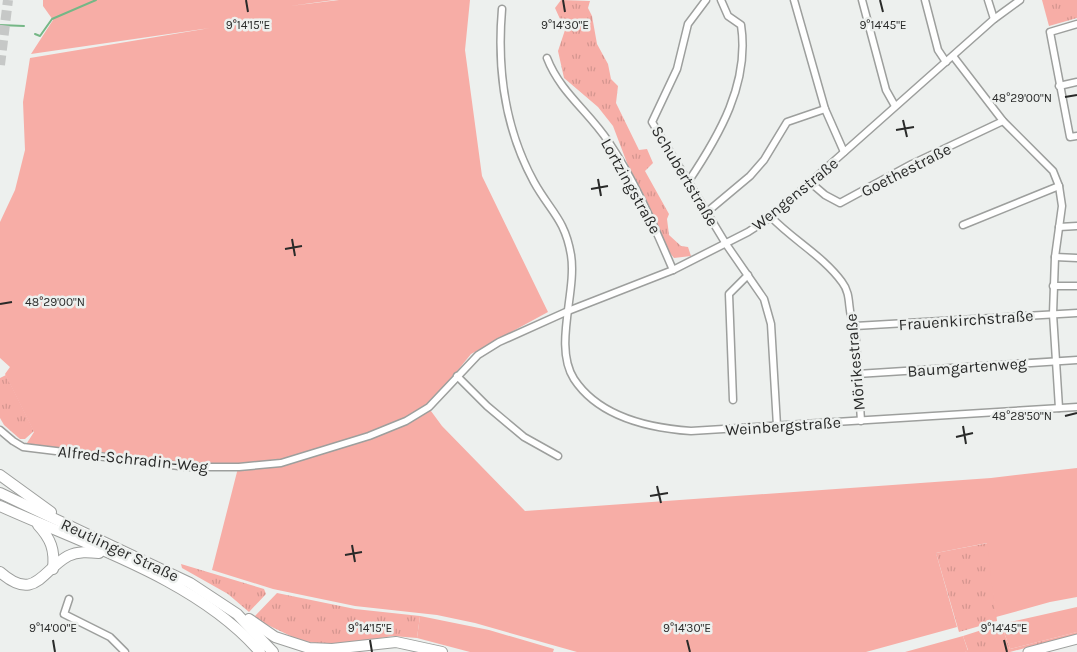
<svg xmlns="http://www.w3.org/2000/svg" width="1077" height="652" font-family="Karla,sans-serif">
<defs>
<pattern id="grass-tufts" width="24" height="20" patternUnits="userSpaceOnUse" patternTransform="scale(1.25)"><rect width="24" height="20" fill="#f7ada6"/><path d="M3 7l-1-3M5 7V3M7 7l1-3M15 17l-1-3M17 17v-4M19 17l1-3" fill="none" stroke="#d4958f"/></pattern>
</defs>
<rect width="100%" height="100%" fill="#edf0ee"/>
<!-- grass -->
<g fill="url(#grass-tufts)">
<path d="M561,0L590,1L588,8L592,16L597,44L608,64L611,79L618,86L616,103L639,150L647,149L653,163L645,171L669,214L667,219L669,235L681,246L688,247L691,256L674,258L665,247L635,184L613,126L598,107L564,78L558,51L565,30L555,8Z"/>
<path d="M1042,0H1077V18L1049,26Z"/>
<path d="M6,375L34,431L25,439H20L4,425L0,418V378Z"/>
<path d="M988,543L997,621L959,632L936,553Z"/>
<path d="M181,564L264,589L266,594L249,612L228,594L182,568Z"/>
<path d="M277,593L355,609L420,616L417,638L393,636L349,643L320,644L299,640L253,618Z"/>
<path d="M1001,624L1010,649L1077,632V634L1010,652H965L968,650L963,636L991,627L984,634L995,626Z"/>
</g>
<!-- garden -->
<g fill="#f7ada6">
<path d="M43,0H334L290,6L339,0H470L465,50L482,176L548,312L471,354L428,407L442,426L525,511L991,478L1077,468V597L1050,602L996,617L987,543L936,553L957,627L866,652H577L475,623L437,615L355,606L273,589L212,570L238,468L281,464L405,420L281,462L187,467L25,446L34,432L5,374L10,367L0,358V222L15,190L25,150L23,102L30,58L210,28L31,54L53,20L43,6Z"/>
<path d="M1077,607V632L1010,649L1001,624Z"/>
<path d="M420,616L489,630L554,649L553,652H470L417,638Z"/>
<path d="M963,636L968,651L965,652H905Z"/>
</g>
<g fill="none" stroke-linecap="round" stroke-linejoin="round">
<!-- stream -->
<g stroke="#75b786" stroke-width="2">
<path d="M0,25L24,26"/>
<path d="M35,34L40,36L52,19L96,0"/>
</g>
<!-- primary-tunnel -->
<path stroke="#c6c8c7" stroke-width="10" stroke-dasharray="10 5" stroke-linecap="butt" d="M0,65L8,0"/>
<!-- minor casing -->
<g stroke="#9d9f9d" stroke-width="9">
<g id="minor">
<path d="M706,0L688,24L677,69L652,122L726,244L764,299L771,324L777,426"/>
<path d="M794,0L825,109L844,152"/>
<path d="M862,0L886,90L895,106"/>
<path d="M925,0L938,50L946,62"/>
<path d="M988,0L994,19"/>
<path d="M502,9C497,68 505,129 534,182C550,211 565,219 571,255C577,292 553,346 574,379C599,417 648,428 691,431L1077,407"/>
<path d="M1077,24L1050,32L1070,137L1077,136"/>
<path d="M953,56L1003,121L1053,171L1059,186L1062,206L1055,257L1053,314L1059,408"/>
<path d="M547,58C560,92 589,112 608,141C635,181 654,226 673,270"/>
<path d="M1059,86L1077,82"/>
<path d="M688,182C719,136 750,83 741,25L728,16L721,0"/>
<path d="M811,183L825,195L840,203L912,164L1003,121"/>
<path d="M707,212L750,176L764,160L787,122L825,109"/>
<path d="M771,217C793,240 823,256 842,282C853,296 846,313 855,326L861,421"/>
<path d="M963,225L1059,186"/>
<path d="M1059,227L1077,226"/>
<path d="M1055,257L1077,258"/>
<path d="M1053,286H1077"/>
<path d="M855,326L1077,313"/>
<path d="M857,374L1077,360"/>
<path d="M457,376L487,406L524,437L558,456"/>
<path d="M733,400L729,294L748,275"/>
<path d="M0,430L13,441L23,447L187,467H239L281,463L369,436L406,421L429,407L478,355L499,342L568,311L673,270L748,232L771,217L994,19L1020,0"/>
<path d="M69,599L64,614L110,637L125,652"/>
</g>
</g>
<!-- secondary casing -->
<g stroke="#9d9f9d" stroke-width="11">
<path id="secondary" d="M1028,652L1077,639"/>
</g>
<!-- primary casing -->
<g stroke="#9d9f9d" stroke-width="12">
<g id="primary">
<path d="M0,475L51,512"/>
<path d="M0,493L190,583L237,614L273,652"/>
<path d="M0,506C86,545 198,580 260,652"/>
<path d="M38,525C51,539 55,550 53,569"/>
<path d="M0,572C35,603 42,570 68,556C78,551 89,552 99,553"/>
<path d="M249,619L275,637L309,648L332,649L396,642L442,652"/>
</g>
</g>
<!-- minor -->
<use href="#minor" stroke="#fff" stroke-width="6"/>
<!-- secondary -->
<use href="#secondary" stroke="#fff" stroke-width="9"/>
<!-- primary -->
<use href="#primary" stroke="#fff" stroke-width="10"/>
</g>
<!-- ticks -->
<path fill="none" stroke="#292a29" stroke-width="2" d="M246,0L248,12M563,0L565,12M880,0L883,12M1065,97L1077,95M903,120L907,137M896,130L914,127M598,179L601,196M591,189L608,186M292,239L295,256M285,249L302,246M0,304L12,302M1065,416L1077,413M963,426L966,444M956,437L973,433M657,486L661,503M650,496L668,493M352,545L355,562M345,555L362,552M53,640L55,652M370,640L372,652M687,640L690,652M1004,640L1007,652"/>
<g text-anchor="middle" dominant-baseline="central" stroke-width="5" stroke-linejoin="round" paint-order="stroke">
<!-- street labels -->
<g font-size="16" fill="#292a29" stroke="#edf0ee">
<text transform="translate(906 170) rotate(-27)">Goethestraße</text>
<text transform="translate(685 176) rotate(59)">Schubertstraße</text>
<text transform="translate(631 186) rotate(61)">Lortzingstraße</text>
<text transform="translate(795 194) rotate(-39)">Wengenstraße</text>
<text transform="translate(966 320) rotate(-4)">Frauenkirchstraße</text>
<text transform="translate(855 362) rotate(-95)">Mörikestraße</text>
<text transform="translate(967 367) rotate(-4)">Baumgartenweg</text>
<text transform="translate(783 426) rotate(-4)">Weinbergstraße</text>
<text transform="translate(133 459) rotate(6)">Alfred-Schradin-Weg</text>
<text transform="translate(120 550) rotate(25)">Reutlinger Straße</text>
</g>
</g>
<g font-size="12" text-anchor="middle" fill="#292a29" stroke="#edf0ee" stroke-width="5" stroke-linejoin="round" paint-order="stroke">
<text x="248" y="29">9°14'15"E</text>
<text x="565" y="29">9°14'30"E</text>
<text x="883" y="29">9°14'45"E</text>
<text x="1022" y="102">48°29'00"N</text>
<text x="55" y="306">48°29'00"N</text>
<text x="1022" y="420">48°28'50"N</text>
<text x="53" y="632">9°14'00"E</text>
<text x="370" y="632">9°14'15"E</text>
<text x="687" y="632">9°14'30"E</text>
<text x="1004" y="632">9°14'45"E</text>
</g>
</svg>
